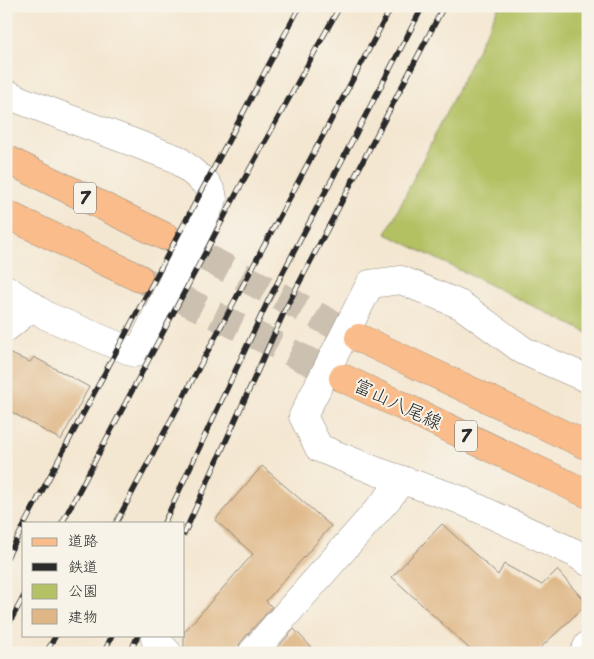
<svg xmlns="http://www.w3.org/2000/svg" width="594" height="659" font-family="Sriracha,'Klee One',sans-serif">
<rect width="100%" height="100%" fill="#f7f3e8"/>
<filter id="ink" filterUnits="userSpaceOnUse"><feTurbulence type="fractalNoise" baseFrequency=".02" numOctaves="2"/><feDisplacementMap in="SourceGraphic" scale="10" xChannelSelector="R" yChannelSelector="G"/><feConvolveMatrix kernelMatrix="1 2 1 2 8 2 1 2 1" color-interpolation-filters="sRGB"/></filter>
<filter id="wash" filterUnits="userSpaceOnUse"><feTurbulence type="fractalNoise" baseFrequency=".0096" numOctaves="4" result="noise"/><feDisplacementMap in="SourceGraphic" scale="20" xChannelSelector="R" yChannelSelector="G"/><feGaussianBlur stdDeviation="1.12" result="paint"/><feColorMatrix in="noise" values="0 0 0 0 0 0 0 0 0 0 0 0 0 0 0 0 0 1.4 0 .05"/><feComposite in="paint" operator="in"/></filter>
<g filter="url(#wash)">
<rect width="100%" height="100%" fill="#f4e7d1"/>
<!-- green -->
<path fill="#b4c164" stroke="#707648" d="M499,6H588V333L386,234Z"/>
<g id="blocks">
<!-- building -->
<g fill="#dfb787">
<path d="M6,352L30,362L34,357L89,387L61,440L6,409Z"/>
<path d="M262,466L331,526L266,601L272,607L240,643L237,653H184V632L253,554L215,520Z"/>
<path d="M442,524L498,575L504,564L542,585L557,570L587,604L535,653H474L392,577Z"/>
<path d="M294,629L317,653H273Z"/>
</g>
</g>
</g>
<g filter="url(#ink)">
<use href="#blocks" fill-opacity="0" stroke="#90897e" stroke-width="1"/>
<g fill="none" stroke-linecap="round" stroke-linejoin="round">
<!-- primary-tunnel -->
<g stroke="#ccc1b0" stroke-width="28" stroke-dasharray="28 14" stroke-linecap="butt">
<path d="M167,237L359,338"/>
<path d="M139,278L343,378"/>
</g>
<!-- minor casing -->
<g stroke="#90897e" stroke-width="29">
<g id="minor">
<path d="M6,93L20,100L177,159L207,184L212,193L213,199L143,343L135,353L47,316L6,289"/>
<path d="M6,328L33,306"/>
<path d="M588,379L524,351L461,305L401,280L370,284L303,416L319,448L376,471L458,499L575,553L588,562"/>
<path d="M155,639L168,653"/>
<path d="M252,653L390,496L401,480"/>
<path d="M584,653L588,645"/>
</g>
</g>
<!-- primary casing -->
<g stroke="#90897e" stroke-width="29">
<g id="primary">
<path d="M6,159L164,236"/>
<path d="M6,214L139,278"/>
<path d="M359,338L588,446"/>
<path d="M343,378L588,494"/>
</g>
</g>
<!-- minor -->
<use href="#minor" stroke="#fff" stroke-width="28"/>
<!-- primary -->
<use href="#primary" stroke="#f9bc8a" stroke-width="28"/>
<!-- rail casing -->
<g stroke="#2b2b2b" stroke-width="5.5">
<g id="rail">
<path d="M25,523L300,6"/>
<path d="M62,523L241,185L340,6"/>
<path d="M116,523L392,6"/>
<path d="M164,523L268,301L423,6"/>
<path d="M184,534L285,310L444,6"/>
<path d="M6,559L24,526"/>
<path d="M6,629L24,596"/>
<path d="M46,653L56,635"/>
<path d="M104,653L112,635"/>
<path d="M130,653L138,635"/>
</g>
</g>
<!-- rail -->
<use href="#rail" stroke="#f7f3e8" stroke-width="4" stroke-dasharray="11" stroke-linecap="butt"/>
</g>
</g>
<g text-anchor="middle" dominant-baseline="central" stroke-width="4" stroke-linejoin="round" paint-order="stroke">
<!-- shield labels -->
<g fill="#f7f3e8" stroke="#686764" stroke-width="1">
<rect x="74" y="182.5" width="22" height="31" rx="4"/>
<rect x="455" y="420.5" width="22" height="31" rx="4"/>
</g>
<g font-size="18" font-weight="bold" fill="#2b2b2b">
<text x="85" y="198">7</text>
<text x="466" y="436">7</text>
</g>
<!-- street labels -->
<g font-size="19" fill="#2b2b2b" stroke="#f7f3e8">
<text transform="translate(398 404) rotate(25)">富山八尾線</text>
</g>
</g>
<!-- margin -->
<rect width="594" height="659" fill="none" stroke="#f7f3e8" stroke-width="25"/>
<!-- legend -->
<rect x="22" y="522" width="162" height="115" fill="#f7f3e8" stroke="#a5a39c"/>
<rect x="32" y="538" width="25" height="8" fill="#f9bc8a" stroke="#a5a39c"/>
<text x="68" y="546" font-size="15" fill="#2b2b2b">道路</text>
<rect x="32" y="563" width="25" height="8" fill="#2b2b2b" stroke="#a5a39c"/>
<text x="68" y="572" font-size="15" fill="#2b2b2b">鉄道</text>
<rect x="32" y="584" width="25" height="15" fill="#b4c164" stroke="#a5a39c"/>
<text x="68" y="596" font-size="15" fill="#2b2b2b">公園</text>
<rect x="32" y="609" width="25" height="15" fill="#dfb787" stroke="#a5a39c"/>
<text x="68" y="622" font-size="15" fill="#2b2b2b">建物</text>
</svg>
